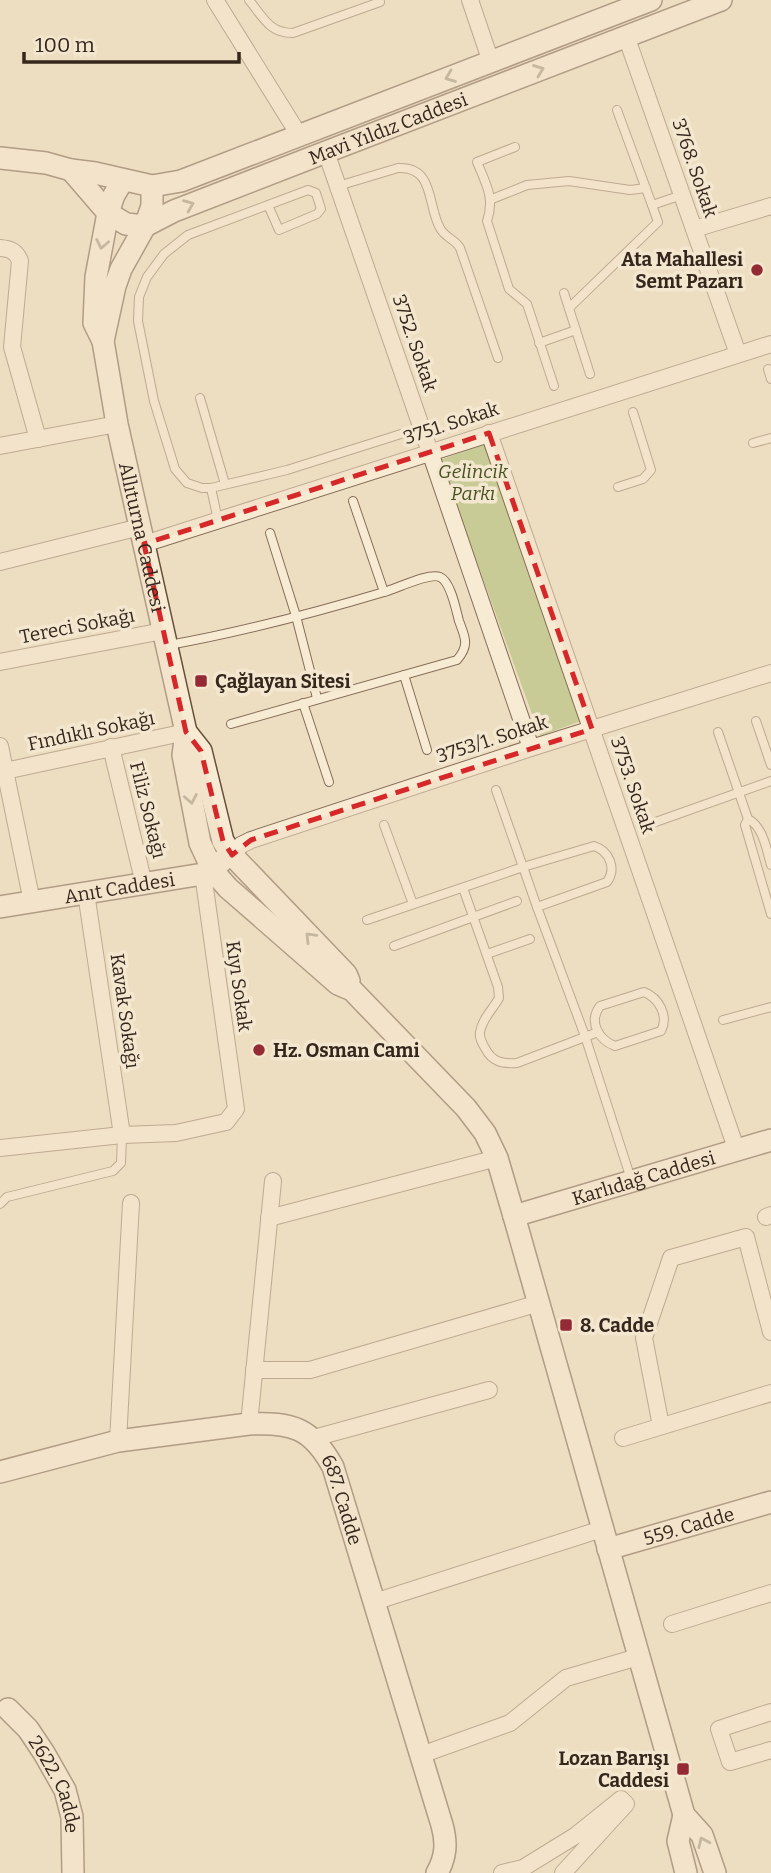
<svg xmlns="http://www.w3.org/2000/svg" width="771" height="1873" font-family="Bitter,serif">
<rect width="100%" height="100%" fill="#edddc1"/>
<!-- green -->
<path fill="#c8cb95" d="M485,444L581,721L540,736L440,460Z"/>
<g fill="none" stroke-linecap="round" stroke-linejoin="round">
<!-- lane casing -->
<g stroke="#866e59" stroke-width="10">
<g id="lane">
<path d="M249,0C263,17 269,33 293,33L380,2"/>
<path d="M617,110L652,205L682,195"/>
<path d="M515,147L477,162C486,184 495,198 487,221L509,289L527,304L554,386"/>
<path d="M338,186L398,168C435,166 427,206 440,228C444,237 455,239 460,248L498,358"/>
<path d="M492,199L527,185L569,181L630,190L646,188"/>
<path d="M268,205L279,230L317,214L321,209L316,193L308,190L188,235L164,254L147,277L139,297L138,321L154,401L175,469L187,483L202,488H211L287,470L401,434"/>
<path d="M564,293L590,374"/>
<path d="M569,308L658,222L652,205"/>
<path d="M539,343L576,330"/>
<path d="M768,369L771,379"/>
<path d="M200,398L225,484"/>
<path d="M753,443L771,438"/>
<path d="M618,487L643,479L651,470L633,412"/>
<path d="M211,488L218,520"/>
<path d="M353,501L384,592"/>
<path d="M270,533L296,616L317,698"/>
<path d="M169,645C241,632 314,613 384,592C396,589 429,572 440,577C451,582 456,610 459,621C465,637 470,645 457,660L231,724"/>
<path d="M404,675L427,750"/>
<path d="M303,703L329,782"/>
<path d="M756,721L771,765"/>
<path d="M718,732L748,819C763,826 767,851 771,865"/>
<path d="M496,790L537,907L585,1036L631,1179"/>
<path d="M748,819L745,825L771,914"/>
<path d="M650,824L771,781"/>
<path d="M384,825L413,904"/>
<path d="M463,888L498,987L499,998C493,1009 482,1019 480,1032C479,1038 482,1043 485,1048C492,1062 502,1064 517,1063L598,1032"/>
<path d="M367,920L523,867L594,846C609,851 617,868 607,882L537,907"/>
<path d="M394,946L517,901"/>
<path d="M487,954L530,939"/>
<path d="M644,992C659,998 669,1016 661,1031L615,1046C599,1040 588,1022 600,1006Z"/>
<path d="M723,1020L771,1007"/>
<path d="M0,1204L7,1197L113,1171L121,1163L122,1135"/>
</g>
</g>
<!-- street casing -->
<g stroke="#866e59" stroke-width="18">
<g id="street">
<path d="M215,0L299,135"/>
<path d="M470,0L491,62"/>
<path d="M626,36L738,354"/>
<path d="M326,152L430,452L531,748"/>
<path d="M694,229L771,206"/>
<path d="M0,248C11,249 16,251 20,261L12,347L38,439"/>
<path d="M489,433L737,1151"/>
<path d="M0,446L117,424"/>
<path d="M144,544L771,344"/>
<path d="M0,562L140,527"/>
<path d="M0,662L163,631"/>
<path d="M0,746L32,902"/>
<path d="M111,747L144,884"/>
<path d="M5,771L186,732"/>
<path d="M232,855L241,845L251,840L531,748L771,673"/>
<path d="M86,893L122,1135"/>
<path d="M0,1148L122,1135L176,1133L226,1122L236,1109L203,874"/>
<path d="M766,1217L771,1215"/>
<path d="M269,1218L497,1158"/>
<path d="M254,1370H310L539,1303"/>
<path d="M249,1424L273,1181"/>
<path d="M661,1426L644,1338L671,1258L746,1237L771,1332"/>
<path d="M314,1438L489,1390"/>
<path d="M623,1438L771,1393"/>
<path d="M118,1441L131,1203"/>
<path d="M374,1602L602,1529"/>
<path d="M672,1624L771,1593"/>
<path d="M771,1712L719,1729L730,1762L771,1750"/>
<path d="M421,1755L510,1723L566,1678L638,1657"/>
<path d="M502,1873L523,1868L575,1836L621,1799L626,1804L563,1873"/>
</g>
</g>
<!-- secondary casing -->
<g stroke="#684f3c" stroke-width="24">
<g id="secondary">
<path d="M0,158L46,163L71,170L95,173L152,186L181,181L651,0"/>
<path id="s1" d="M71,170L108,213L126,224L145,226L174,211L326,152L721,0"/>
<path d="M123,180L114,195L108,213L96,277L94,323L103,341L115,286L121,269L145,226L152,206V186"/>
<path id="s2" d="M103,341L117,424L186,732L183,755L200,843L213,871L228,888L338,984L352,990L466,1108L485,1133L497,1158L514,1216L684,1815L702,1835L715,1873"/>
<path d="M186,732L201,751L223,841L232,855L346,974L349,981"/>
<path id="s3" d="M0,907L203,874L222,861"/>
<path id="s4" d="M514,1216L771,1140"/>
<path id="s5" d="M0,1472L118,1441L249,1424C292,1422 312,1428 333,1467L442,1825C447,1843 446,1857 437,1873"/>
<path id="s6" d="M608,1549L771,1502"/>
<path id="s7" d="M8,1709L28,1729L44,1753L65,1790L72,1817L73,1873"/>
<path d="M684,1815L678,1841L686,1873"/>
</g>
</g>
<!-- lane -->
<use href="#lane" stroke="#f8ebd4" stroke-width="8"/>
<!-- street -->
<use href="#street" stroke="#f8ebd4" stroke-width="16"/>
<!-- secondary -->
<use href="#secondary" stroke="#f8ebd4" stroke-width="21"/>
</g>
<!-- one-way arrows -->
<defs><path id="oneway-chevron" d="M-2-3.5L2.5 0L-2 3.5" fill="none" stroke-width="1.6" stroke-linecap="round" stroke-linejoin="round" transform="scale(1.75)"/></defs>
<g stroke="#978978">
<use href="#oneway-chevron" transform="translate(539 70) rotate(-21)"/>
<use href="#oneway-chevron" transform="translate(450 77) rotate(159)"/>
<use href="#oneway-chevron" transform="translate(189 205) rotate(-22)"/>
<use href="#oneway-chevron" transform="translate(102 244) rotate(101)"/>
<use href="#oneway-chevron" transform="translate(191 799) rotate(79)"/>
<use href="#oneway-chevron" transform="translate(310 937) rotate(-134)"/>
<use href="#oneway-chevron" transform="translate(703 1842) rotate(-114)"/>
</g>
<!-- marked area -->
<path d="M0 0H771V1873H0ZM489,433L592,729L251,840L232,855L223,841L201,751L186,732L144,544Z" fill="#edddc1" fill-opacity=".55" fill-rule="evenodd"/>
<path fill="none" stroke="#d62828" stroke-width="5" stroke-dasharray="14 9" stroke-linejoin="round" d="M489,433L592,729L251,840L232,855L223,841L201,751L186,732L144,544Z"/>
<!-- markers -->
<g fill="#942a33" stroke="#f4e7d0" stroke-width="2.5">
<circle cx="757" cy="270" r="7"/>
<rect x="194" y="674" width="14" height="14" rx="3.5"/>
<circle cx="259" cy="1050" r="7"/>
<rect x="559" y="1318" width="14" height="14" rx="3.5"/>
<rect x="676" y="1762" width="14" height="14" rx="3.5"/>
</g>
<g text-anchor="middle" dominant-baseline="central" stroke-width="7" stroke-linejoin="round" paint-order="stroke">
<!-- street labels -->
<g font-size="19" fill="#36271d" stroke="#f4e7d0">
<text stroke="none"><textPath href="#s1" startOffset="359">Mavi Yıldız Caddesi</textPath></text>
<text transform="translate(695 168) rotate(71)">3768. Sokak</text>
<text transform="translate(415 343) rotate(71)">3752. Sokak</text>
<text transform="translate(451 423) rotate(-18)">3751. Sokak</text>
<text stroke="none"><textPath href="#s2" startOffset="200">Allıturna Caddesi</textPath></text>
<text transform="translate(77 626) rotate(-11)">Tereci Sokağı</text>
<text transform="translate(91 731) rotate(-12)">Fındıklı Sokağı</text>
<text transform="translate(492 739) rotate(-18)">3753/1. Sokak</text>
<text transform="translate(633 785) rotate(71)">3753. Sokak</text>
<text transform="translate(148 810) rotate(76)">Filiz Sokağı</text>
<text stroke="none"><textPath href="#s3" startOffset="121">Anıt Caddesi</textPath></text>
<text transform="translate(239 986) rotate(82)">Kıyı Sokak</text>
<text transform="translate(125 1011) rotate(82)">Kavak Sokağı</text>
<text stroke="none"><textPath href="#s4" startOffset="135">Karlıdağ Caddesi</textPath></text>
<text stroke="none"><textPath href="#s5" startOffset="390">687. Cadde</textPath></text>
<text stroke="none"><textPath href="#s6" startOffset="84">559. Cadde</textPath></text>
<text stroke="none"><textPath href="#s7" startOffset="91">2622. Cadde</textPath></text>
</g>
<!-- poi labels -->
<g font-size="19" font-weight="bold" fill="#36271d" stroke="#f4e7d0" text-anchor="start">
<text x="743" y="259" text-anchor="end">Ata Mahallesi<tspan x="743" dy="22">Semt Pazarı</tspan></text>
<text x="215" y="681">Çağlayan Sitesi</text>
<text x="273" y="1050">Hz. Osman Cami</text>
<text x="580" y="1325">8. Cadde</text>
<text x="669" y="1758" text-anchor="end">Lozan Barışı<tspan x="669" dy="22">Caddesi</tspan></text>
</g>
<!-- park labels -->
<g font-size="19" font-style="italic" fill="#4a5224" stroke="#f4e7d0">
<text x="473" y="471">Gelincik<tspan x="473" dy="22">Parkı</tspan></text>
</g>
</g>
<!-- scale -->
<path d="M24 52v10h215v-10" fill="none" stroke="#36271d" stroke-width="3.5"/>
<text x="35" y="52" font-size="21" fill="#36271d" stroke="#f4e7d0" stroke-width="5" paint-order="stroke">100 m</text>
</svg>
